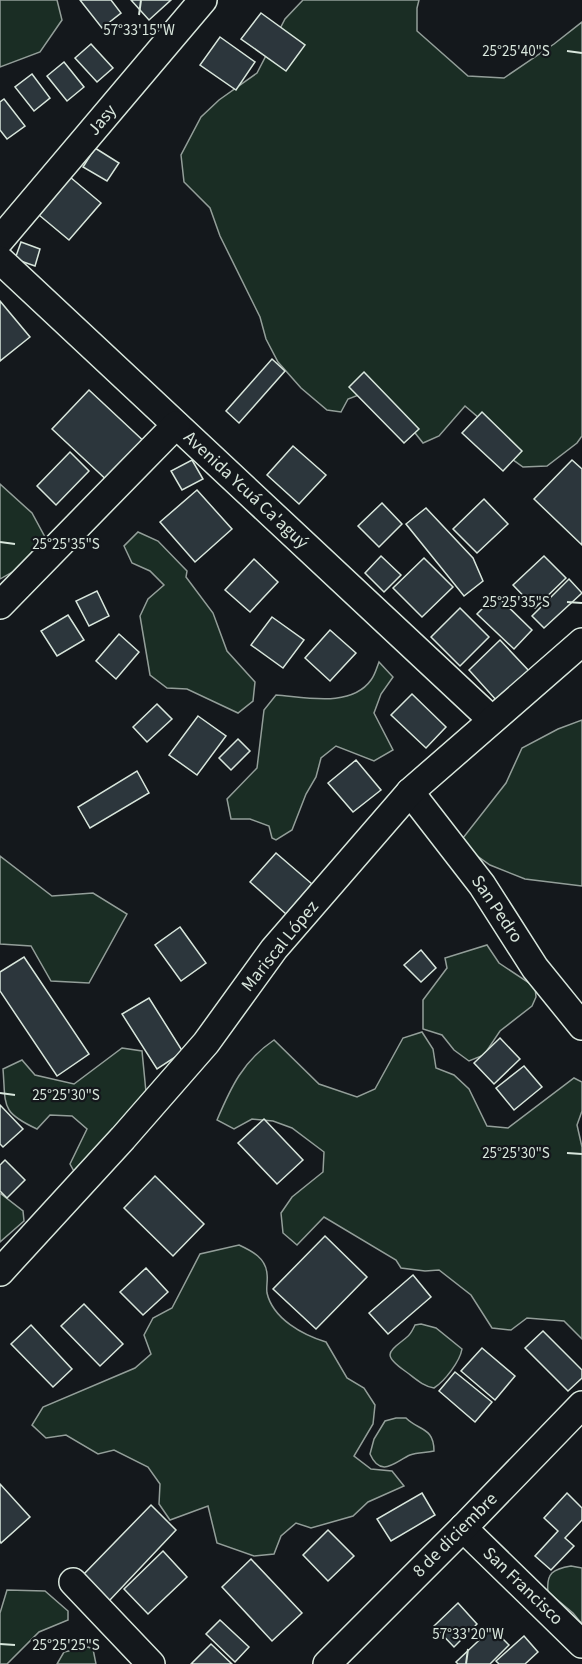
<svg xmlns="http://www.w3.org/2000/svg" width="582" height="1664" font-family="'Source Sans 3',sans-serif">
<rect width="100%" height="100%" fill="#14181c"/>
<!-- green -->
<g fill="#1a2d24" stroke="#939e99" stroke-width="1.5">
<path d="M0,0H57L62,20L40,52L0,67Z"/>
<path d="M303,0H419L417,8V31L468,76L504,78L554,44L582,22V436L577,443L547,466L523,467L491,444L479,418L465,406L439,436L423,443L393,405L369,391L348,399L341,412L327,410L301,388L278,362L266,339L260,317L220,236L210,208L184,182L181,155L201,117L219,100L257,73L285,19Z"/>
<path d="M0,484L32,513L52,550L0,579Z"/>
<path d="M138,532L158,541L187,571L186,577L213,613L227,651L255,682L253,701L238,713L187,689L167,688L150,675L140,616L148,599L164,585L150,571L132,563L124,546Z"/>
<path d="M379,662L393,677L381,694L374,713L393,750L374,761L336,746L321,758L316,777L306,794L292,830L276,840L272,838L269,826L250,819H231L227,799L257,768L264,710L276,695C305,697 351,708 371,680C375,675 377,667 379,662Z"/>
<path d="M582,720V886L525,879L490,865L459,843L506,783L522,748L558,729Z"/>
<path d="M0,856L52,896L93,893L127,914L89,983L51,981L31,946L0,944Z"/>
<path d="M487,945L499,963L535,987L536,997L532,1006L500,1031L484,1055L469,1061L454,1050L442,1035L423,1029V1000L447,968L445,958Z"/>
<path d="M422,1032L433,1049L436,1068L454,1075L469,1089L487,1126L508,1128L574,1078L582,1082V1111L577,1125L582,1147V1339L564,1321L527,1318L511,1330L492,1328L471,1295L439,1270L425,1271L401,1268L396,1260L324,1217L297,1245L283,1233L281,1213L292,1197L323,1172L324,1152L292,1128L273,1121L252,1119L234,1129L217,1120C231,1087 243,1061 274,1040L319,1084L357,1097L375,1089L403,1038Z"/>
<path d="M122,1048L142,1051L146,1092L75,1173L70,1164L87,1129L72,1116L50,1115L37,1129C0,1112 6,1106 3,1069L22,1060L35,1075L74,1084Z"/>
<path d="M0,1193L23,1211L24,1221L0,1242Z"/>
<path d="M239,1245C252,1251 266,1258 267,1274C268,1280 266,1287 267,1293C273,1319 303,1335 326,1342L347,1378L364,1388L375,1405L373,1424L354,1456L371,1469L392,1471L404,1486L368,1502L353,1516L311,1528L296,1523L281,1536L274,1554L254,1556L217,1543L208,1506L170,1520L159,1504L160,1484L148,1467L114,1450L98,1454L66,1435L46,1438L32,1425L43,1407L135,1368L151,1354L144,1335L153,1318L172,1308L200,1254Z"/>
<path d="M421,1324L436,1328L462,1349C460,1361 445,1381 434,1388C422,1386 415,1378 405,1371C381,1354 389,1352 407,1337C411,1334 413,1329 415,1325Z"/>
<path d="M396,1418H406C419,1431 434,1427 434,1451C426,1453 418,1452 410,1455C396,1461 381,1479 370,1454L374,1439L385,1421Z"/>
<path d="M571,1566L582,1568V1624L573,1613L548,1592C546,1573 553,1569 571,1566Z"/>
<path d="M7,1590L45,1591L68,1611V1620L39,1632L7,1664H0V1613Z"/>
<path d="M88,1647L93,1649L96,1664H57L64,1652Z"/>
</g>
<!-- building -->
<g fill="#2c363c" stroke="#d8e6dc" stroke-width="1.5">
<path d="M80,0H111L121,13L102,28Z"/>
<path d="M131,0H171L149,20Z"/>
<path d="M261,13L305,45L286,71L241,39Z"/>
<path d="M220,37L255,62L236,90L200,65Z"/>
<path d="M91,44L113,68L97,82L75,58Z"/>
<path d="M64,62L84,87L67,101L47,76Z"/>
<path d="M32,74L50,98L34,111L15,87Z"/>
<path d="M4,99L25,126L7,139L0,130V102Z"/>
<path d="M95,148L119,163L107,181L83,167Z"/>
<path d="M70,177L101,203L69,240L39,215Z"/>
<path d="M21,242L40,249L35,266L15,259Z"/>
<path d="M0,301L30,337L0,361Z"/>
<path d="M272,359L285,371L239,423L226,411Z"/>
<path d="M364,372L419,429L404,443L349,387Z"/>
<path d="M89,390L149,446L112,485L52,429Z"/>
<path d="M482,412L522,451L503,471L462,433Z"/>
<path d="M293,446L326,475L299,504L267,475Z"/>
<path d="M70,452L89,471L56,505L37,486Z"/>
<path d="M192,460L203,479L182,490L171,471Z"/>
<path d="M572,460L582,469V545L534,499Z"/>
<path d="M197,490L232,529L195,562L160,522Z"/>
<path d="M484,499L508,524L477,553L453,529Z"/>
<path d="M382,503L402,524L379,547L358,526Z"/>
<path d="M426,508L473,558L483,581L464,596L406,524Z"/>
<path d="M381,556L401,575L384,592L365,573Z"/>
<path d="M544,556L566,578L535,608L513,585Z"/>
<path d="M424,558L453,587L422,617L393,588Z"/>
<path d="M254,559L278,582L250,612L225,590Z"/>
<path d="M569,579L582,593L544,628L532,616Z"/>
<path d="M97,591L109,616L89,626L76,601Z"/>
<path d="M496,595L532,630L514,649L477,614Z"/>
<path d="M460,608L489,637L460,666L431,637Z"/>
<path d="M68,615L84,640L57,656L41,631Z"/>
<path d="M272,617L304,640L283,668L251,645Z"/>
<path d="M330,630L356,653L330,681L305,658Z"/>
<path d="M119,634L139,652L116,679L96,661Z"/>
<path d="M500,640L530,672L497,701L469,670Z"/>
<path d="M412,694L446,727L426,748L391,715Z"/>
<path d="M157,704L172,719L147,742L133,727Z"/>
<path d="M198,716L226,736L197,775L169,755Z"/>
<path d="M238,739L250,751L231,770L219,758Z"/>
<path d="M356,760L381,790L353,812L328,783Z"/>
<path d="M137,771L149,793L90,828L78,807Z"/>
<path d="M276,853L312,884L286,914L250,882Z"/>
<path d="M180,927L206,963L181,981L155,945Z"/>
<path d="M421,950L436,968L421,982L404,965Z"/>
<path d="M24,957L89,1054L57,1076L0,991V972Z"/>
<path d="M149,998L183,1052L157,1069L122,1014Z"/>
<path d="M500,1038L520,1059L494,1084L474,1063Z"/>
<path d="M524,1066L542,1087L514,1110L496,1088Z"/>
<path d="M0,1105L23,1129L3,1147L0,1144Z"/>
<path d="M264,1119L303,1160L277,1184L238,1143Z"/>
<path d="M5,1160L25,1180L7,1198L0,1191V1165Z"/>
<path d="M155,1176L204,1224L173,1256L124,1208Z"/>
<path d="M325,1236L367,1277L316,1329L273,1289Z"/>
<path d="M146,1268L168,1292L143,1315L120,1292Z"/>
<path d="M413,1275L431,1297L388,1334L369,1313Z"/>
<path d="M84,1304L123,1344L100,1366L61,1326Z"/>
<path d="M31,1325L72,1369L53,1387L11,1344Z"/>
<path d="M543,1331L582,1370V1378L568,1391L525,1348Z"/>
<path d="M482,1348L515,1376L495,1400L461,1371Z"/>
<path d="M455,1372L492,1402L475,1422L439,1391Z"/>
<path d="M0,1484L30,1517L1,1543L0,1541Z"/>
<path d="M422,1493L435,1515L391,1541L377,1519Z"/>
<path d="M567,1493L582,1508V1520L565,1538L574,1546L551,1570L535,1556L558,1531L544,1518Z"/>
<path d="M151,1505L176,1530L109,1601L82,1576Z"/>
<path d="M328,1530L354,1556L328,1581L303,1555Z"/>
<path d="M163,1551L187,1577L148,1614L124,1589Z"/>
<path d="M251,1559L302,1613L272,1641L222,1587Z"/>
<path d="M458,1603L477,1624L454,1647L434,1626Z"/>
<path d="M220,1620L249,1647L235,1662L206,1634Z"/>
<path d="M492,1628L509,1645L490,1664H458L456,1662Z"/>
<path d="M524,1636L538,1652L525,1664H499L496,1661Z"/>
<path d="M211,1644L232,1664H191Z"/>
</g>
<g fill="none" stroke-linecap="round" stroke-linejoin="round">
<!-- minor casing -->
<g stroke="#d8e6dc" stroke-width="30">
<g id="minor">
<path d="M0,240L203,0"/>
<path d="M0,260L492,720"/>
<path d="M0,605L176,425"/>
<path d="M410,792L482,885L535,968L582,1026"/>
<path d="M0,1272L123,1138L206,1043L274,949L410,792L582,642"/>
<path d="M463,1528L582,1644"/>
<path d="M73,1582L151,1664"/>
<path d="M327,1664L463,1528L582,1405"/>
</g>
</g>
<!-- minor -->
<use href="#minor" stroke="#14181c" stroke-width="27"/>
</g>
<!-- ticks -->
<path fill="none" stroke="#d8e6dc" stroke-width="2" d="M139,15L141,0M567,51L582,53M0,542L15,544M567,602L582,603M0,1093L15,1095M567,1153L582,1154M0,1644L15,1645M466,1664L468,1649"/>
<g text-anchor="middle" dominant-baseline="central" stroke-width="4.5" stroke-linejoin="round" paint-order="stroke">
<!-- street labels -->
<g font-size="18" fill="#d8e6dc" stroke="#14181c">
<text transform="translate(102 120) rotate(-50)">Jasy</text>
<text transform="translate(246 490) rotate(43)">Avenida Ycuá Ca'aguý</text>
<text transform="translate(497 909) rotate(56)">San Pedro</text>
<text transform="translate(280 946) rotate(-51)">Mariscal López</text>
<text transform="translate(455 1535) rotate(-45)">8 de diciembre</text>
<text transform="translate(523 1586) rotate(44)">San Francisco</text>
</g>
</g>
<g font-size="15" text-anchor="middle" fill="#d8e6dc" stroke="#14181c" stroke-width="4.5" stroke-linejoin="round" paint-order="stroke">
<text x="139" y="35">57°33'15"W</text>
<text x="516" y="56">25°25'40"S</text>
<text x="66" y="549">25°25'35"S</text>
<text x="516" y="607">25°25'35"S</text>
<text x="66" y="1100">25°25'30"S</text>
<text x="516" y="1158">25°25'30"S</text>
<text x="468" y="1639">57°33'20"W</text>
<text x="66" y="1650">25°25'25"S</text>
</g>
</svg>
